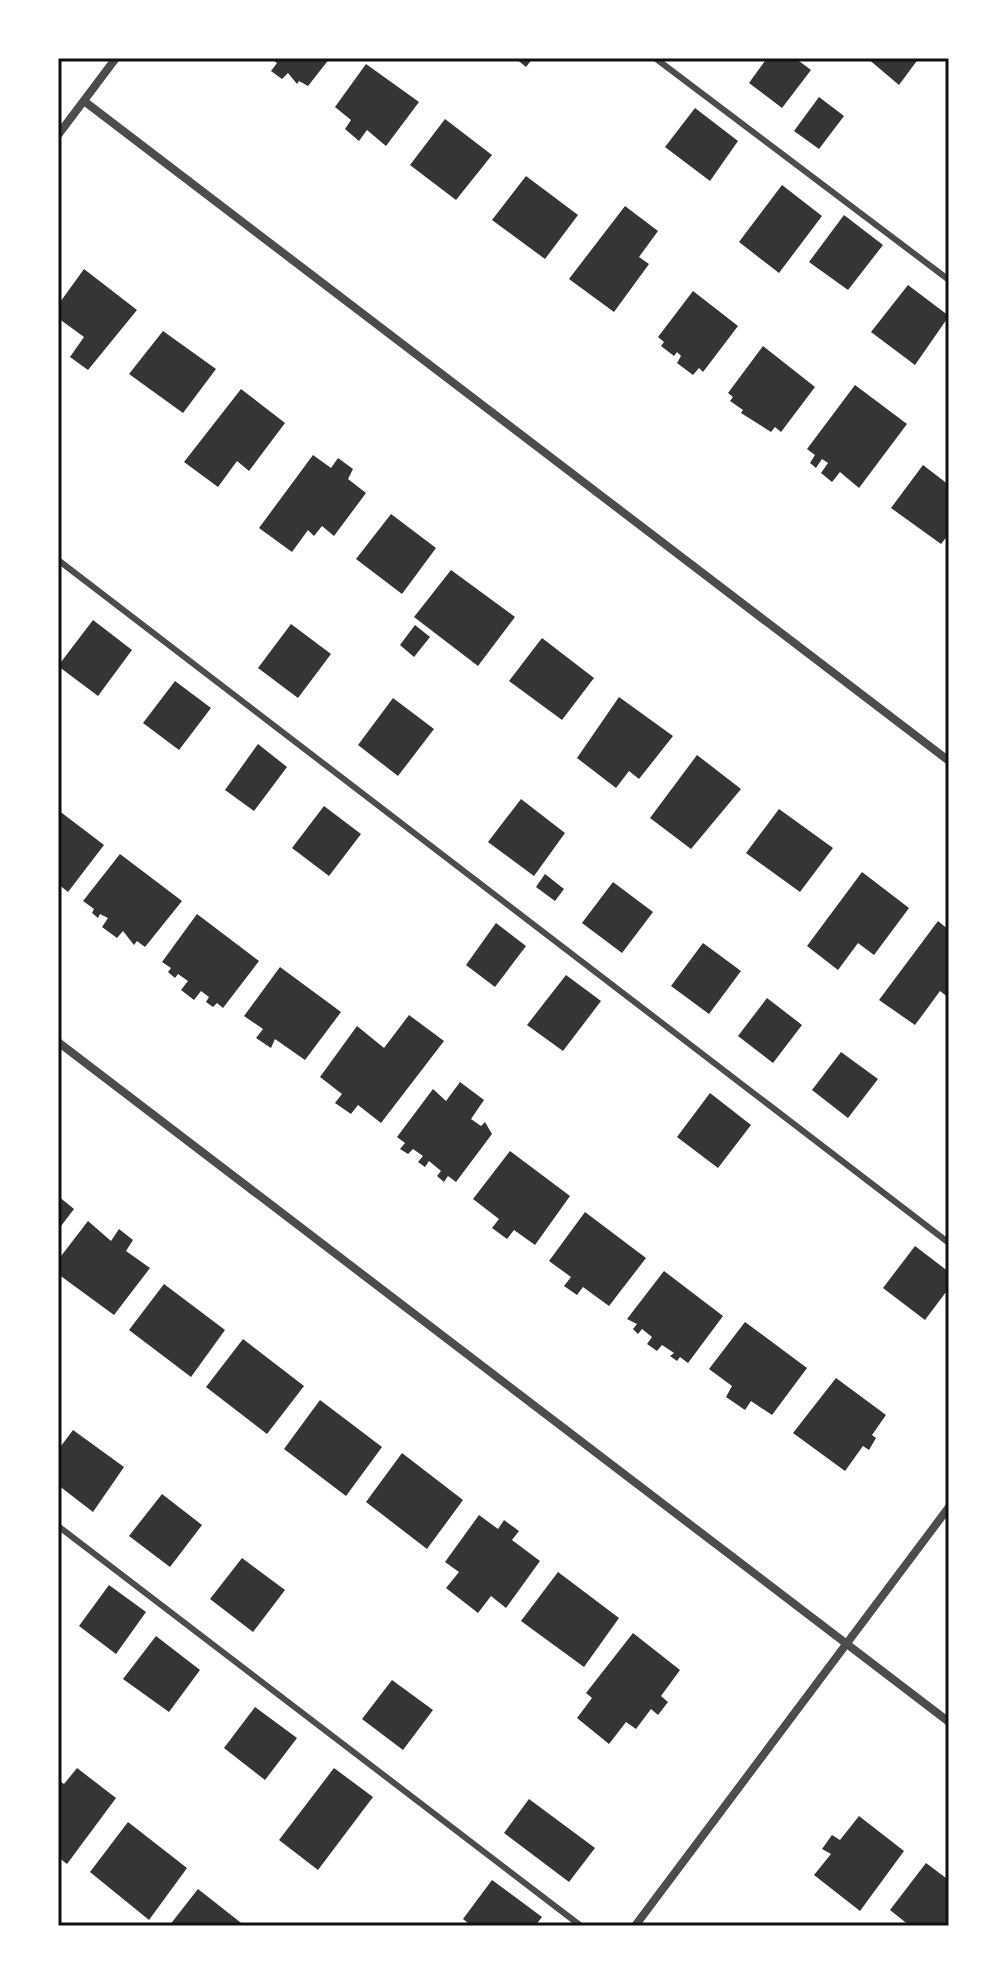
<svg xmlns="http://www.w3.org/2000/svg" width="1007" height="1984" font-family="'Work Sans',sans-serif">
<rect width="100%" height="100%" fill="#fff"/>
<!-- building -->
<g fill="#353535">
<path d="M270,58H330L308,86L299,81L297,84L288,73L282,79L271,71L277,63Z"/>
<path d="M515,58H533L526,67Z"/>
<path d="M767,58H795L811,70L782,108L749,83Z"/>
<path d="M867,58H919L899,85Z"/>
<path d="M366,64L419,102L386,146L367,130L359,141L345,129L351,120L335,107Z"/>
<path d="M819,97L844,116L819,149L794,131Z"/>
<path d="M695,108L738,141L710,181L665,147Z"/>
<path d="M445,119L492,155L456,200L410,165Z"/>
<path d="M526,176L578,215L545,259L492,220Z"/>
<path d="M782,185L822,216L779,273L739,242Z"/>
<path d="M625,206L658,231L639,257L649,264L614,312L569,279Z"/>
<path d="M844,215L883,245L848,290L809,262Z"/>
<path d="M84,269L137,310L88,370L70,357L84,337L58,318V305Z"/>
<path d="M908,285L949,316L915,365L871,332Z"/>
<path d="M693,291L738,326L703,372L699,368L693,375L677,363L681,356L677,352L674,356L661,346L664,342L658,337Z"/>
<path d="M163,331L216,369L183,413L129,374Z"/>
<path d="M763,346L815,387L781,432L775,427L771,432L741,413L743,410L730,401L733,397L728,393Z"/>
<path d="M855,385L907,424L859,488L840,472L832,482L821,473L828,463L822,459L816,468L810,463L815,455L807,449Z"/>
<path d="M241,389L285,423L249,471L237,461L218,487L184,462Z"/>
<path d="M313,455L331,468L338,458L353,469L348,479L366,493L334,536L322,526L314,536L308,530L292,552L259,528Z"/>
<path d="M923,465L949,485V534L941,544L891,508Z"/>
<path d="M391,514L436,548L402,594L356,559Z"/>
<path d="M451,570L515,617L478,666L414,617Z"/>
<path d="M93,620L132,650L98,696L58,666Z"/>
<path d="M291,624L331,654L298,698L258,668Z"/>
<path d="M415,625L430,637L414,657L400,645Z"/>
<path d="M542,638L594,678L562,720L509,681Z"/>
<path d="M175,681L211,708L179,750L143,723Z"/>
<path d="M619,697L673,736L639,779L629,771L616,788L577,758Z"/>
<path d="M393,698L434,729L398,776L358,745Z"/>
<path d="M258,744L287,767L254,811L225,790Z"/>
<path d="M697,755L741,789L691,849L650,818Z"/>
<path d="M521,799L565,833L534,876L488,842Z"/>
<path d="M324,806L361,834L329,876L292,848Z"/>
<path d="M779,809L833,848L800,892L746,853Z"/>
<path d="M58,810L104,845L68,892L58,884Z"/>
<path d="M120,854L182,901L145,947L137,941L134,945L123,931L117,938L102,927L108,918L100,914L98,918L92,913L94,909L83,901Z"/>
<path d="M862,872L909,908L874,955L858,943L838,970L807,946Z"/>
<path d="M545,874L564,889L555,901L536,887Z"/>
<path d="M613,882L653,912L622,953L582,923Z"/>
<path d="M197,914L259,961L223,1008L217,1003L213,1007L206,1002L209,997L201,991L194,1000L181,990L188,981L178,974L175,978L168,972L171,968L162,962Z"/>
<path d="M938,921L949,930V998L940,991L915,1025L879,1000Z"/>
<path d="M496,923L526,946L495,987L466,965Z"/>
<path d="M703,943L741,971L709,1014L671,986Z"/>
<path d="M280,967L341,1012L305,1060L275,1039L271,1048L256,1038L263,1029L244,1016Z"/>
<path d="M566,975L601,1001L563,1051L527,1025Z"/>
<path d="M767,998L802,1025L773,1063L738,1036Z"/>
<path d="M409,1015L444,1041L381,1123L358,1105L351,1114L335,1103L342,1094L320,1077L357,1026L384,1048Z"/>
<path d="M841,1052L878,1079L848,1118L812,1090Z"/>
<path d="M460,1082L484,1100L471,1119L481,1126L485,1122L492,1134L456,1182L448,1176L444,1182L437,1176L441,1171L429,1161L425,1167L418,1162L423,1156L413,1149L408,1154L400,1149L405,1143L397,1137L433,1089L446,1101Z"/>
<path d="M710,1093L751,1125L718,1168L677,1137Z"/>
<path d="M510,1151L570,1196L535,1245L514,1230L507,1239L492,1228L499,1219L473,1199Z"/>
<path d="M58,1196L74,1209L58,1230Z"/>
<path d="M585,1212L646,1258L609,1306L583,1287L577,1295L564,1286L571,1277L549,1261Z"/>
<path d="M88,1221L111,1241L119,1229L133,1240L126,1251L150,1268L114,1315L58,1274V1260Z"/>
<path d="M915,1246L949,1272V1288L925,1320L883,1288Z"/>
<path d="M664,1271L723,1316L688,1363L680,1357L677,1361L670,1356L674,1353L662,1345L657,1351L647,1344L652,1337L642,1329L638,1334L633,1329L637,1324L627,1319Z"/>
<path d="M164,1284L225,1330L191,1377L129,1330Z"/>
<path d="M745,1322L807,1368L772,1415L751,1401L745,1410L726,1397L732,1386L709,1369Z"/>
<path d="M243,1339L304,1386L267,1434L206,1387Z"/>
<path d="M836,1378L886,1415L872,1435L876,1438L869,1450L863,1446L845,1471L793,1433Z"/>
<path d="M320,1400L382,1447L346,1496L284,1449Z"/>
<path d="M73,1430L124,1467L93,1512L58,1485V1450Z"/>
<path d="M402,1453L463,1500L427,1549L366,1502Z"/>
<path d="M162,1494L202,1525L170,1567L129,1536Z"/>
<path d="M479,1515L498,1529L504,1520L519,1531L512,1540L540,1561L506,1608L491,1596L478,1613L446,1588L459,1572L445,1562Z"/>
<path d="M242,1558L285,1590L253,1632L210,1599Z"/>
<path d="M558,1572L619,1618L584,1667L521,1621Z"/>
<path d="M109,1585L146,1612L116,1654L79,1626Z"/>
<path d="M633,1633L680,1670L661,1696L668,1702L658,1715L651,1709L636,1729L626,1722L609,1744L577,1718L592,1698L586,1693Z"/>
<path d="M156,1636L200,1670L169,1712L123,1679Z"/>
<path d="M392,1680L433,1710L403,1750L362,1719Z"/>
<path d="M255,1707L297,1738L265,1780L224,1748Z"/>
<path d="M77,1768L116,1798L67,1864L58,1857V1780L64,1784Z"/>
<path d="M334,1768L373,1797L318,1870L279,1840Z"/>
<path d="M529,1799L595,1848L569,1882L504,1833Z"/>
<path d="M859,1816L904,1851L860,1911L814,1875L831,1854L822,1849L832,1835L840,1840Z"/>
<path d="M128,1822L187,1868L149,1920L90,1872Z"/>
<path d="M926,1863L946,1878L949,1875V1926H910L890,1910Z"/>
<path d="M492,1880L542,1917L535,1926H472L463,1919Z"/>
<path d="M198,1889L245,1926H169Z"/>
</g>
<g fill="none" stroke-linecap="round" stroke-linejoin="round">
<!-- service -->
<g stroke="#4c4c4c" stroke-width="6">
<path d="M655,58L949,280"/>
<path d="M58,560L949,1243"/>
<path d="M58,1526L581,1926"/>
</g>
<!-- minor -->
<g stroke="#4c4c4c" stroke-width="8">
<path d="M84,101L949,761"/>
<path d="M58,135L116,58"/>
<path d="M58,1042L949,1722"/>
<path d="M635,1926L949,1507"/>
</g>
</g>
<!-- border -->
<rect width="1007" height="1984" fill="none" stroke="#ffffff" stroke-width="120"/>
<rect x="60" y="60" width="887" height="1864" fill="none" stroke="#111" stroke-width="3"/>
</svg>
